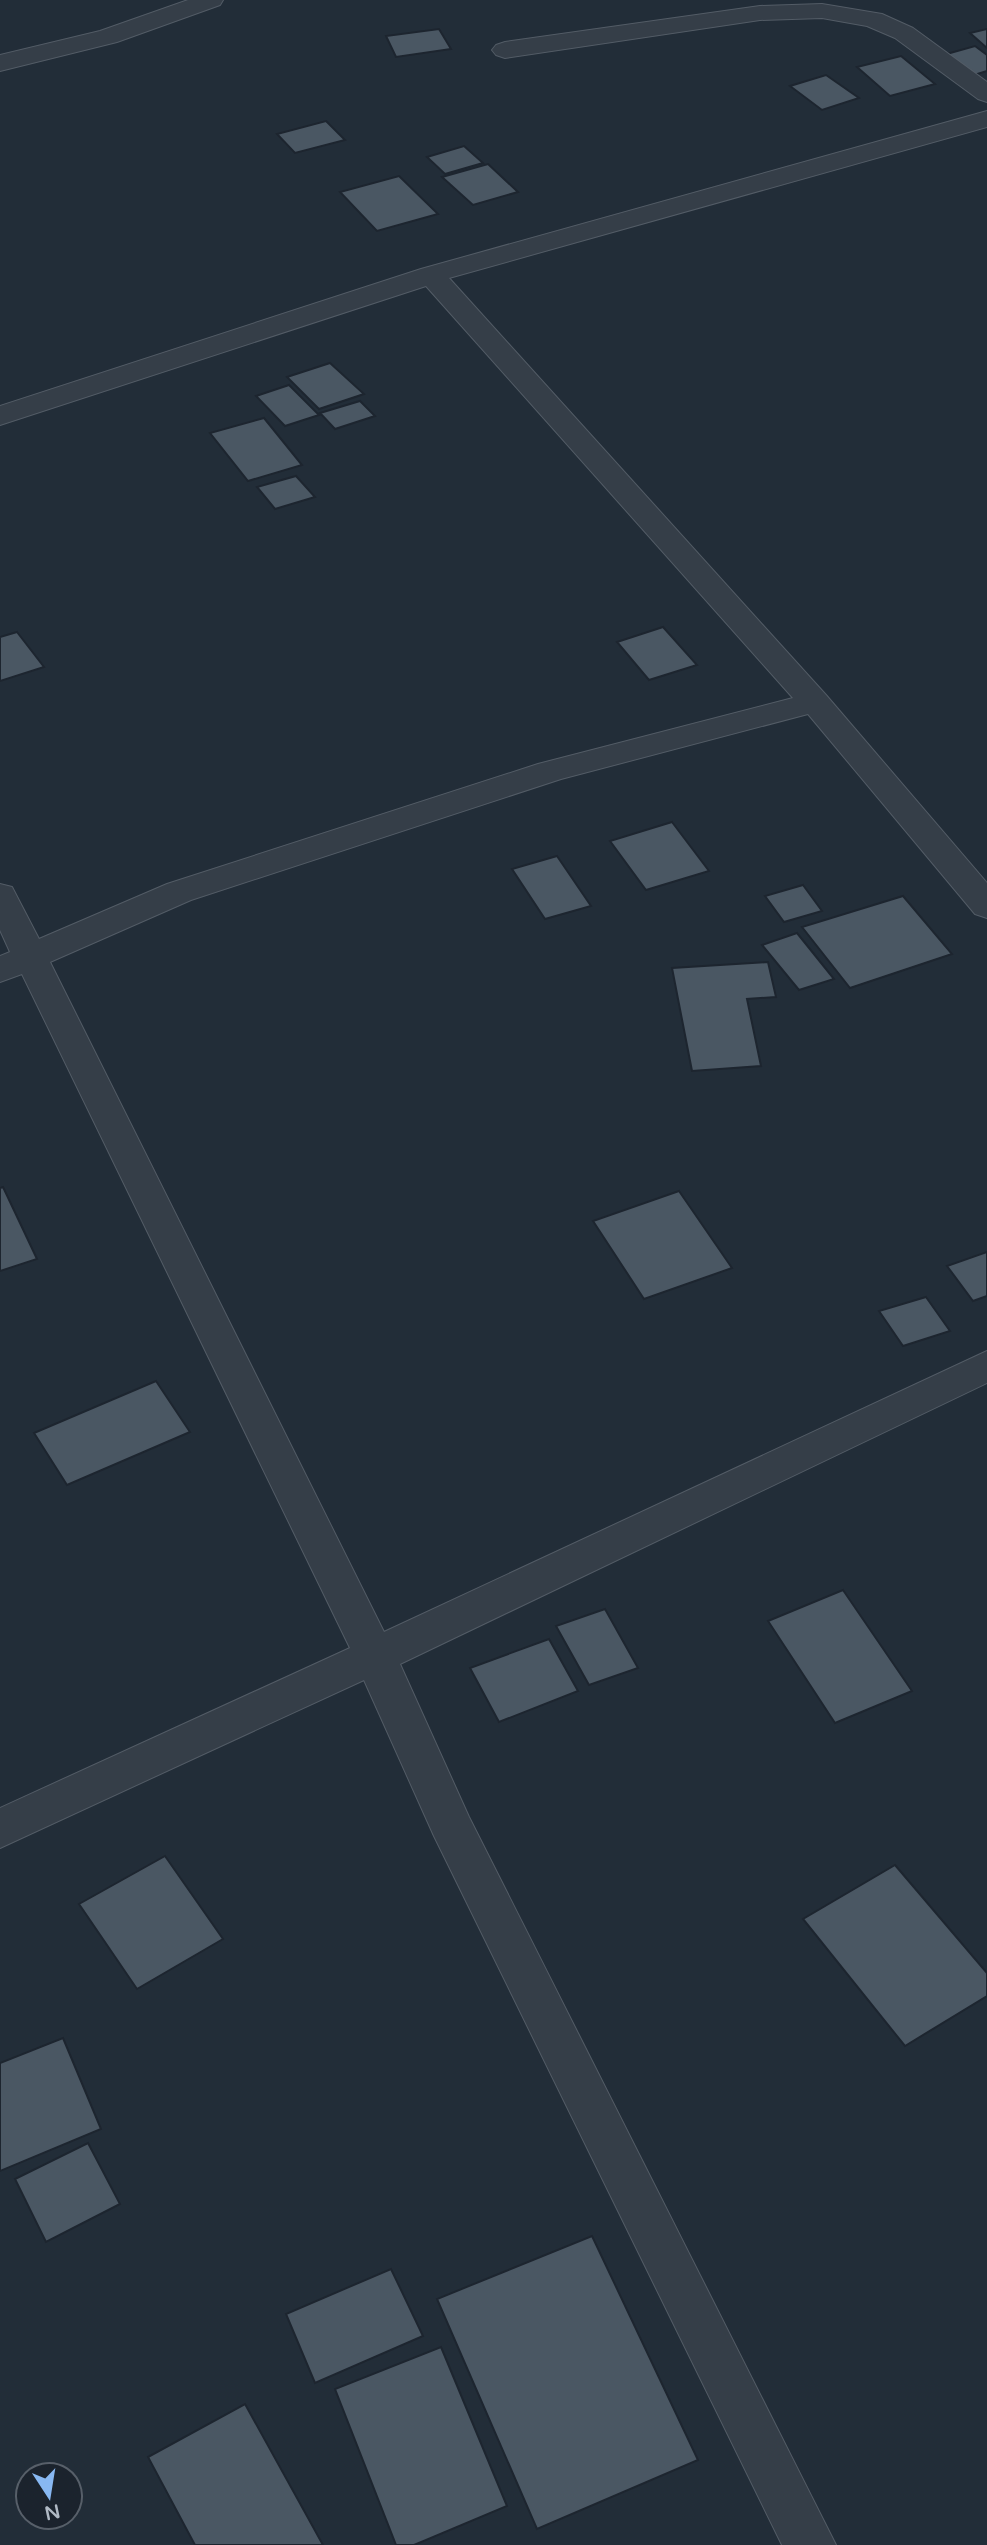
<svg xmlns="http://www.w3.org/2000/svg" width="987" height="2545" font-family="'Varela Round',sans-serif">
<rect width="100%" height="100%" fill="#222d38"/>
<!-- building -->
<g fill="#4a5763" stroke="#1d252f" stroke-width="2">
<path d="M439,29L451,49L396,57L386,36Z"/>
<path d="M987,29V48L970,33Z"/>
<path d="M975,46L987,55V71L971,76L943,55Z"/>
<path d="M901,56L935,84L890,96L857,67Z"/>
<path d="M826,75L859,98L822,110L790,86Z"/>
<path d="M326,121L345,140L295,153L277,134Z"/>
<path d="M464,146L483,163L445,174L427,157Z"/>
<path d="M488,164L518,192L473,205L442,177Z"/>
<path d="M399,176L438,214L377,231L340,192Z"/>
<path d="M330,363L364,394L319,409L287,377Z"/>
<path d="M289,385L319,415L285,426L256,396Z"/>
<path d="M360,401L375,416L335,429L320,413Z"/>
<path d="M264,418L302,465L248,481L210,433Z"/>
<path d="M296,476L315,497L275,509L257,487Z"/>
<path d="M663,627L697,665L649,680L617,642Z"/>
<path d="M17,632L44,667L0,681V637Z"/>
<path d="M672,822L709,871L646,890L610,841Z"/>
<path d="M557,856L591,906L545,919L512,869Z"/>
<path d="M803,885L822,911L784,922L765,896Z"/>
<path d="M903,896L952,954L850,988L802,927Z"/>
<path d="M797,933L834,979L799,990L762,945Z"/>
<path d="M768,962L776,997L747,999L761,1066L692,1071L672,968Z"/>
<path d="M3,1187L37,1259L0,1271V1188Z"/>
<path d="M679,1191L732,1268L644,1299L593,1221Z"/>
<path d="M987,1252V1296L973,1301L947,1266Z"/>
<path d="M926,1297L950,1331L903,1346L879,1311Z"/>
<path d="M156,1381L190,1432L67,1485L34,1433Z"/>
<path d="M843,1590L912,1691L835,1723L768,1621Z"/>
<path d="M605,1609L638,1668L589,1685L556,1626Z"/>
<path d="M549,1639L578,1691L499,1722L470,1668Z"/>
<path d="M165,1856L223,1939L137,1989L79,1904Z"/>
<path d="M895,1865L987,1973V1996L905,2046L803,1919Z"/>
<path d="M63,2038L101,2129L0,2171V2063Z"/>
<path d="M88,2143L120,2204L46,2242L15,2179Z"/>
<path d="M592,2236L698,2460L537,2529L437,2299Z"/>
<path d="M391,2269L423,2336L315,2383L286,2314Z"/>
<path d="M441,2347L507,2506L414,2545H396L335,2389Z"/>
<path d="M245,2404L323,2545H195L148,2457Z"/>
</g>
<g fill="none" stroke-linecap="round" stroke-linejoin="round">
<!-- minor casing -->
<g stroke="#535c66" stroke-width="2">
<g id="minor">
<path d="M188,0H223L220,5L117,42L0,71V55L100,31Z"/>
<path d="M822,4L882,14L913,28L987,82V102L978,99L895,38L867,26L822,18L760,20L505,58L496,55L492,50L496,45L505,42L760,6Z"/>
<path d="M987,111V127L449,278L826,695L987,883V918L975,914L808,714L561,779L191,900L50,962L384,1632L987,1351V1383L400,1664L469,1817L836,2545H782L434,1836L364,1680L0,1848V1808L350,1648L22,974L0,982V956L10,952L0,930V884L12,887L39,939L167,884L538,764L793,698L426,286L0,425V406L421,269Z"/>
</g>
</g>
<!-- minor -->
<use href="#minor" fill="#353e48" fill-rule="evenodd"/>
</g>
<!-- north arrow -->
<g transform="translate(49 2496) rotate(168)"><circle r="33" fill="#1b232d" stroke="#575f69" stroke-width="2"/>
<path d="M0-5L12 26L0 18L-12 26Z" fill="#88b8f2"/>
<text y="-10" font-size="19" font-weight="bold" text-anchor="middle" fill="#b0b9c4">N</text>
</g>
</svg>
